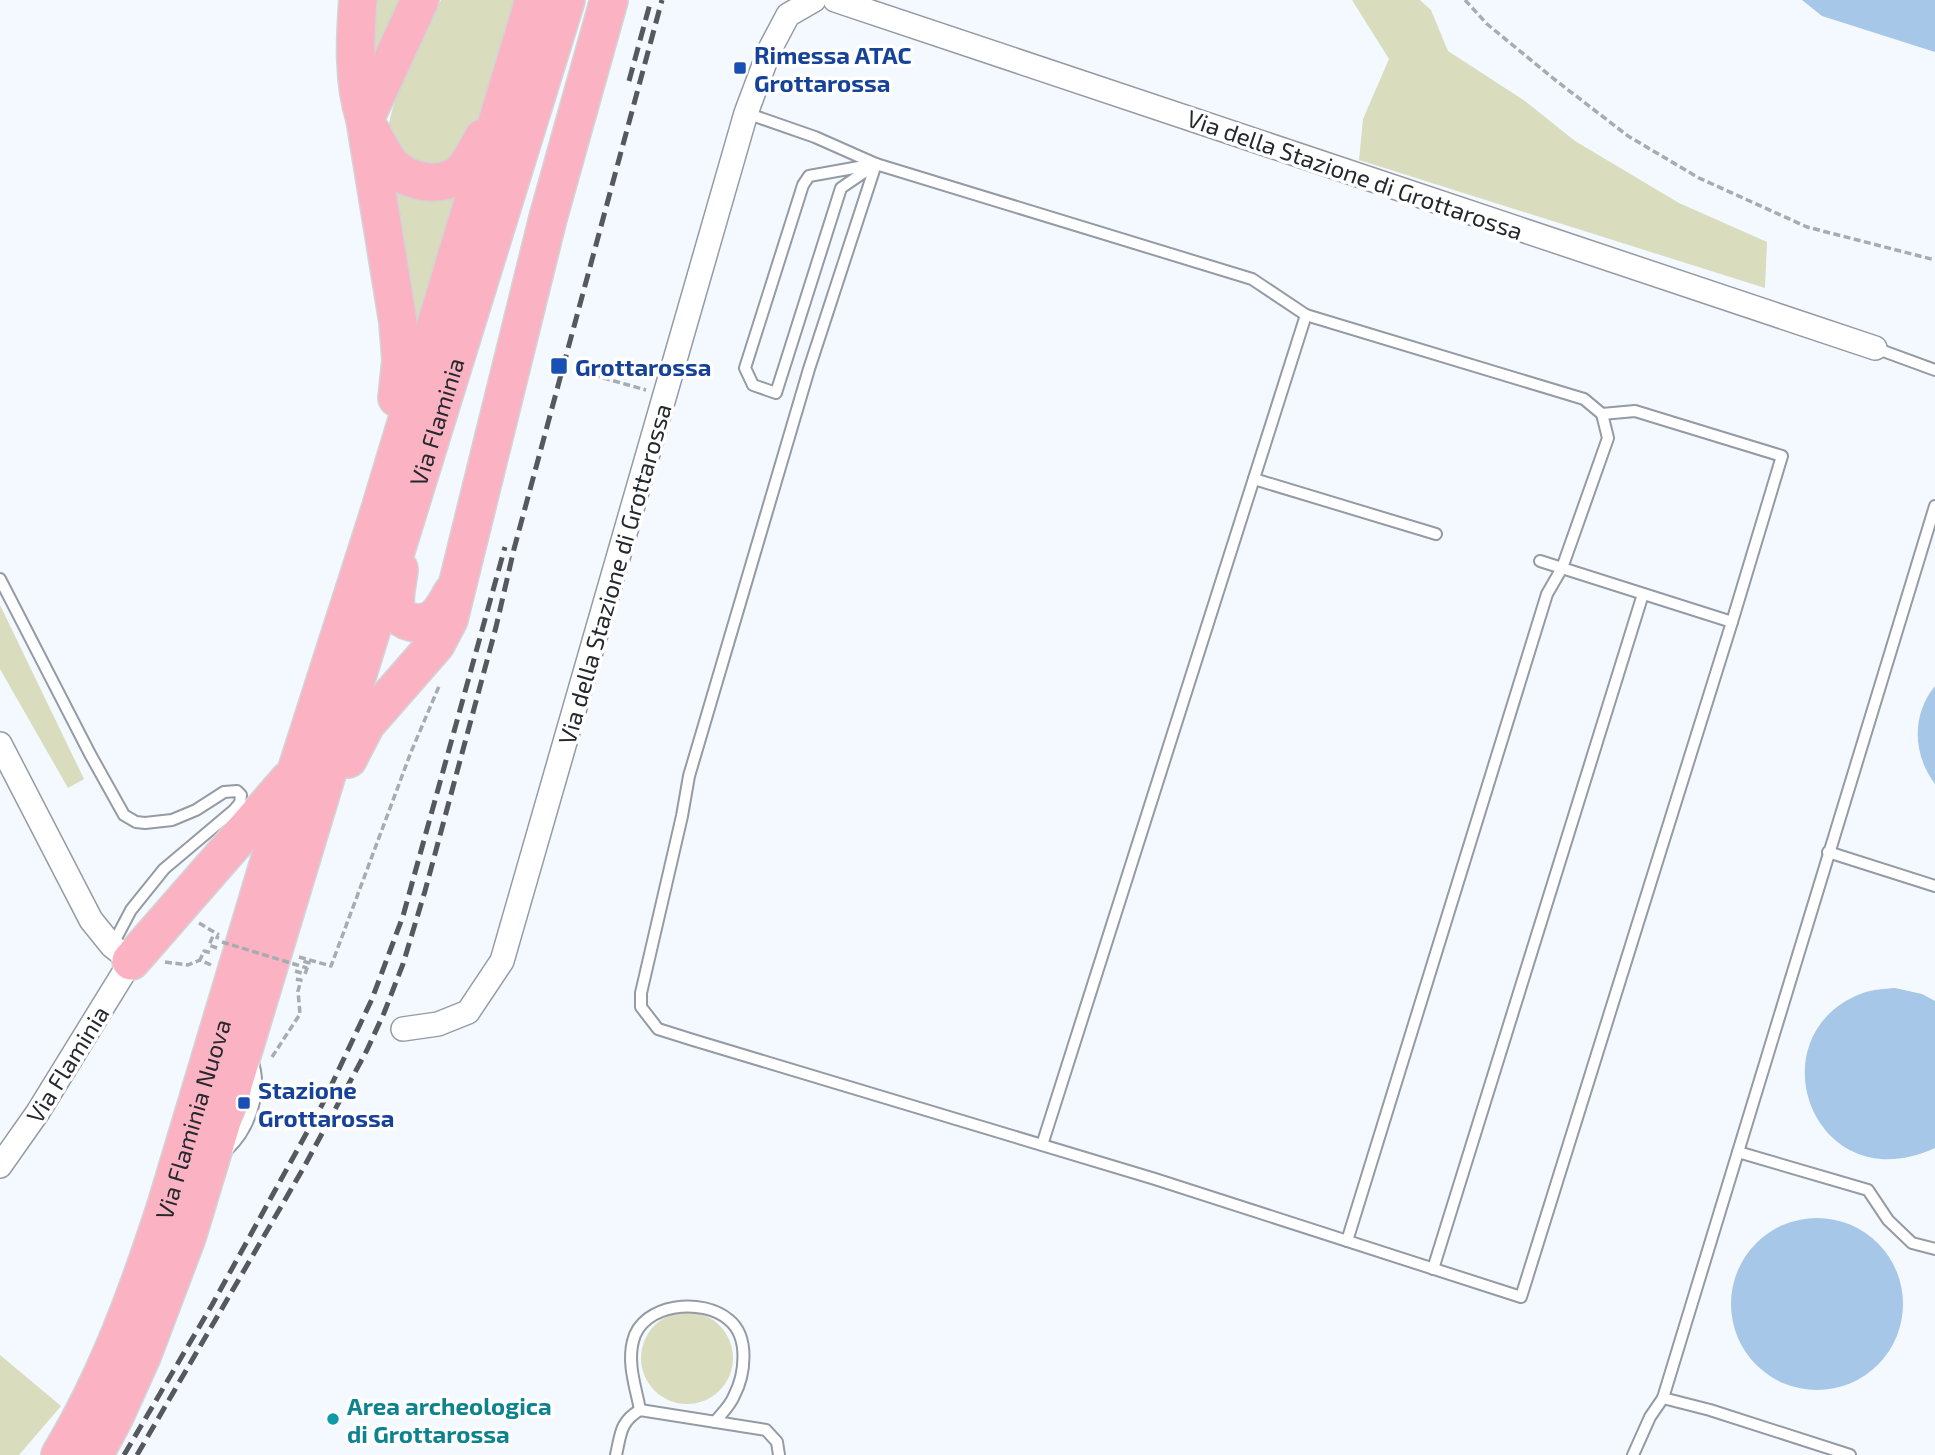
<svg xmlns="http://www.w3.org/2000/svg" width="1935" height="1455" font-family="'Exo 2',sans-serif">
<rect width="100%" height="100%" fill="#f3f9fe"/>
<!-- green -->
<g fill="#d9dcbd">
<path d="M376,0H403L367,74L371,21Z"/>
<path d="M441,0H520L477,128L462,159L418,172L388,133C391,93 424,38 441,0Z"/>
<path d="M1352,0H1420L1431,10L1448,51L1525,101L1575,141L1679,203L1767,242L1765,288L1359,160L1363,119L1389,59Z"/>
<path d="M388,185C417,208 432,200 463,186L418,339Z"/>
<path d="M0,605L84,779L68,788L0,669Z"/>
<circle cx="687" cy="1358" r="46"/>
<path d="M0,1355L61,1406L19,1455H0Z"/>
</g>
<!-- water -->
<g fill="#a6c7e7">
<path d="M1802,0H1935V52L1822,16Z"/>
<path d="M1935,686V784C1913,755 1911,715 1935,686Z"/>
<path d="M1895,988L1922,994L1935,1001V1148C1813,1204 1752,1034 1863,993C1873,989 1885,989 1895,988Z"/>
<circle cx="1817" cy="1304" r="86"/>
</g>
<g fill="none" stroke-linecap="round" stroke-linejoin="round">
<!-- service casing -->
<g stroke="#949ba4" stroke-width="14">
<g id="service">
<path d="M746,113L815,137L876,164L1252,279L1306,315"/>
<path d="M876,164L841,188L776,393L753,385L745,368L803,185L809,176L876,164L809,369L689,776L682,816L641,993V1007L658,1029L693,1040L1155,1179L1521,1297L1732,622L1562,568L1608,438L1602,414L1584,399L1306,315L1042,1145"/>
<path d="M1875,348L1935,370"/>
<path d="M1602,414L1635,411L1782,456L1732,622"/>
<path d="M1254,479L1436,534"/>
<path d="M0,579L90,754L124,815L136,822L145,823L172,820L196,810L224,792L237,791L241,795L240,803L234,810L164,869L131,910L112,946"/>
<path d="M1828,852L1935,886"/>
<path d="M227,1150C250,1129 263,1090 252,1060"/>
<path d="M1738,1152L1868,1190L1888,1220L1912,1243L1935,1249"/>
<path d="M1347,1241L1547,594L1562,568L1540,561"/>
<path d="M1433,1269L1643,594"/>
<path d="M640,1410C636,1388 627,1364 633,1341C642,1303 703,1297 729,1320C750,1337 745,1375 734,1396C730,1406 721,1414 715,1422"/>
<path d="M616,1455C621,1433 620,1422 640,1410L766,1430L777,1442L779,1455"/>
<path d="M1633,1455L1650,1417L1663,1398"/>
<path d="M1850,1455L1710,1410L1663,1398L1935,506"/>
</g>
</g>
<!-- minor casing -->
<g stroke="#949ba4" stroke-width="26">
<g id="minor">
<path d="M835,0L1875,348"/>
<path d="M0,744L91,920L112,946L131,961L38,1112L0,1166"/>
<path d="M403,1029L438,1024L468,1012L502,961L746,113L770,49L788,15L814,0"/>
</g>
</g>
<!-- trunk casing -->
<g stroke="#d3d4d5" stroke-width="40">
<g id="trunk">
<path d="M358,0C355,39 353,81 365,119L398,322L401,360L397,398"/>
<path d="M365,119L420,0"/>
<path d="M372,133C378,144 383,156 392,166C409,182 438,188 458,175C469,167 476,150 483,138"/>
<path d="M399,569C398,581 392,602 398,613C401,618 406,621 411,622C433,628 443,610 452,593"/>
<path d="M348,759L366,724L436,644L449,619L548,218L609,0"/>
<path d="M131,961L289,780"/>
<path id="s1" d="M60,1455C107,1377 138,1292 166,1206L296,772L379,513L534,0"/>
<path id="s2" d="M94,1455L114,1418L142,1356L187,1237L326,777L566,0"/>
</g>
</g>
<!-- path -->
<g stroke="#a7acb0" stroke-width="3.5" stroke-dasharray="7 3.5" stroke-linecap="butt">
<path d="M1465,0L1487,24L1554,79L1628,136L1699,178L1807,227L1935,260"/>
<path d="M593,375L646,390"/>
<path d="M199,923L219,935"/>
<path d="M217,948L209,945L213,936L219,938"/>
<path d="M299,957L331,966L411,752L440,684"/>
<path d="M165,962L188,965L200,960"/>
<path d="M211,965L200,960L204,951L212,953"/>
<path d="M295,971L305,974L309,963L300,960"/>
<path d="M272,1057L300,1014L298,991L301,980L294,979"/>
</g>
<!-- service -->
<use href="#service" stroke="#fff" stroke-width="10"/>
<!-- minor -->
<use href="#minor" stroke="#fff" stroke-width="23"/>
<!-- trunk -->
<use href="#trunk" stroke="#fbb3c4" stroke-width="37"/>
<!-- rail -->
<g stroke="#55595d" stroke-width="5" stroke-dasharray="14 7" stroke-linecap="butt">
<path d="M629,81L651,0"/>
<path d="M124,1455L212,1305L322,1105L372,999L403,916L505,547"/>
<path d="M137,1455L304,1167L367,1050L384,1013L403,964L425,891L496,627L514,549L662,0"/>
</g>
<!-- path-bridge -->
<path stroke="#a7acb0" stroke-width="3.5" stroke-dasharray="7 3.5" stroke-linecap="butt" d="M222,942L307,968"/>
</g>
<!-- markers -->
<g fill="#1a4fb4" stroke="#fff" stroke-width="2.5">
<rect x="733" y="61" width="14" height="14" rx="3.5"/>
<rect x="550" y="357" width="18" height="18" rx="3.5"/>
<rect x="237" y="1096" width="14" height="14" rx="3.5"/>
</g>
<circle fill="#0f9aa8" stroke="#fff" stroke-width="2.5" cx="333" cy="1419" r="7"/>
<g text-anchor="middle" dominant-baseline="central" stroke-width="7" stroke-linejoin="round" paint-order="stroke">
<!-- transit labels -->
<g font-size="24" font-weight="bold" fill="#164399" stroke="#fff" text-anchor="start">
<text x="754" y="54">Rimessa ATAC<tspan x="754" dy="28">Grottarossa</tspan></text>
<text x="575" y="366">Grottarossa</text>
<text x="258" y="1089">Stazione<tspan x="258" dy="28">Grottarossa</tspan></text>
</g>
<!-- street labels -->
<g font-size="24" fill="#25282c" stroke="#fff">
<text transform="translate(1355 174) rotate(19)">Via della Stazione di Grottarossa</text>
<text stroke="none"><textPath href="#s2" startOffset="1090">Via Flaminia</textPath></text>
<text transform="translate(614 574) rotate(-74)">Via della Stazione di Grottarossa</text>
<text transform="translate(67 1064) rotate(-58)">Via Flaminia</text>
<text stroke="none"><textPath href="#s1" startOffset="362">Via Flaminia Nuova</textPath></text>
</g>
<!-- culture labels -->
<g font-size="24" font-weight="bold" fill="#0d838f" stroke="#fff" text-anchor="start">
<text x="347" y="1405">Area archeologica<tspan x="347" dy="28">di Grottarossa</tspan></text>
</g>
</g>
</svg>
